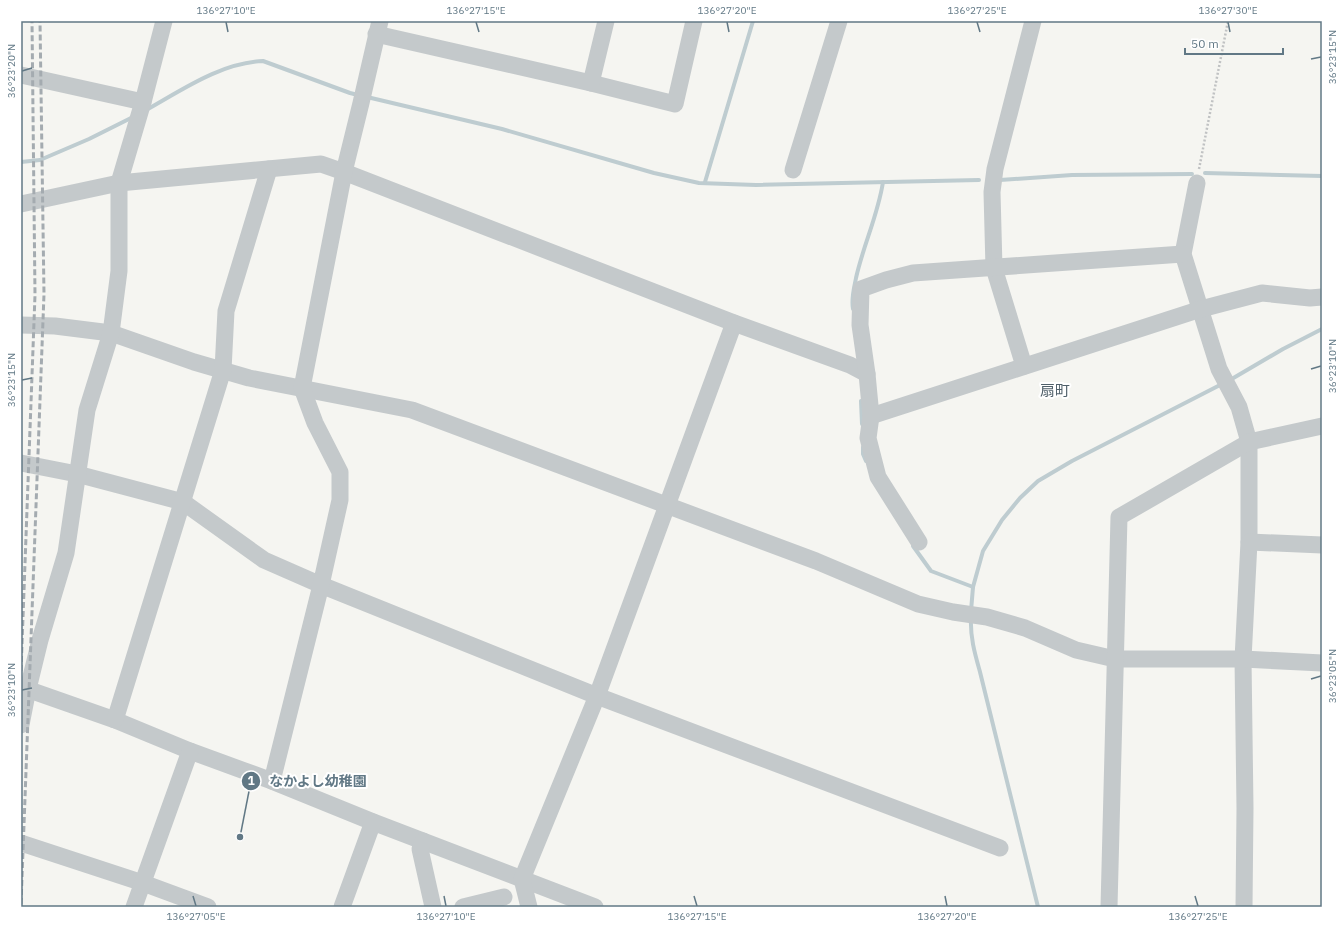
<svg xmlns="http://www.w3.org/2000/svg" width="1343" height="928" font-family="'IBM Plex Sans','Noto Sans JP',sans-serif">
<rect width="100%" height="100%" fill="#f5f5f1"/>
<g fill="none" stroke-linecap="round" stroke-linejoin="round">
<!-- stream -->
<g stroke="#beccd0" stroke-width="4">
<path d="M367,97L502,129L654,173L699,183L756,185L979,180"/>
<path d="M146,110C182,90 220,63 263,61L350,93L358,95"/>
<path d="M21,162L40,160L89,139L133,117"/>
<path d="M1205,173L1322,176"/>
<path d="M1000,180L1072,175L1192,174"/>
<path d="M705,182L753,21"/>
<path d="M853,309C851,298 854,289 856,278C863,246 878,215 883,182"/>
<path d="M1230,380L1283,349L1322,329"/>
<path d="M861,401L862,424"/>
<path d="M863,447V454L866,461"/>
<path d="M913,546L931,571L973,587"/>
<path d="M971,611L973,587L983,551L1002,520L1020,498L1038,481L1072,461L1222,384"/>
<path d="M971,618C970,637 975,654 980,672L1038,907"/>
</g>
<!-- path -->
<path stroke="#c0c2c3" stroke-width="2.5" stroke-dasharray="2 2" stroke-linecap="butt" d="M1199,169L1228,21"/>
<!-- minor -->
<g stroke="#c4c9cb" stroke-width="17">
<path d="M376,34L591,83L675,104L694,21"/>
<path d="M21,75L143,102"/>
<path d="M591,83L606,21"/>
<path d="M793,170L839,21"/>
<path d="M1197,183L1183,254L1219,369L1239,407L1249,442V542L1243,659L1245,808L1244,907"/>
<path d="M21,204L119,183L321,164L344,172L734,323L850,365L867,374"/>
<path d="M21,325L55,326L111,333L194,362L249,378L412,410L816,561L918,604L953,612L987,617L1025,628L1076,650L1115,659H1243L1322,663"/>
<path d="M1024,366L994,268L992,192L995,169L1033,21"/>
<path d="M871,416L1201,309L1262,293L1310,298L1322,297"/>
<path d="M21,463L77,474L183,502L264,560L321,585L597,696L1000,848"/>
<path d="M919,542L878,477L868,438L871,416L867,374L860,325L861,289L886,280L913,273L1183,254"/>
<path d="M1249,542L1322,545"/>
<path d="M21,687L115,720L190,751L272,781L373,822L595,907"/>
<path d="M115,720L223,370L226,311L269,169"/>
<path d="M21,725L28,689L40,640L66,553L87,410L111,333L119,271V183L143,102L164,21"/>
<path d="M272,781L321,585L340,500V472L315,423L302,388L344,172L361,103L380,21"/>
<path d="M423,841L420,849L433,907"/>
<path d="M21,843L143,883L208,907"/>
<path d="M134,907L190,751"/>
<path d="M342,907L373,822"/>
<path d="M463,907L504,897"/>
<path d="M529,907L522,879L597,696L734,323"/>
<path d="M1109,907L1119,517L1249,442L1322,426"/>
</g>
<!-- rail -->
<g stroke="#a4abb0" stroke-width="3" stroke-dasharray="6 3" stroke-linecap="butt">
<path d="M21,671L35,295L32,21"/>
<path d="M21,904L44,294L40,21"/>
</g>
</g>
<!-- ticks -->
<path fill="none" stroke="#617885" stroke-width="1.5" d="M226,22L228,32M476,22L479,32M727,22L729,32M977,22L980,32M1228,22L1230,32M1311,59L1321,57M22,71L32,68M1311,369L1321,366M22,380L32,378M1311,679L1321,676M22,690L32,688M193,896L196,906M444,896L446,906M694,896L697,906M945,896L947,906M1195,896L1198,906"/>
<g text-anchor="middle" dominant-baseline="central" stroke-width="4" stroke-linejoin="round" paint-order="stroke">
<!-- quarter labels -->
<g font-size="15" fill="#50606a" stroke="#fff">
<text x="1055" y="390">扇町</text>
</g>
</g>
<!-- callouts -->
<path fill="none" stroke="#617885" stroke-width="1.5" d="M240 837L251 781"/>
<g fill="#617885" stroke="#fff" stroke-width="1.5">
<circle cx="240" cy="837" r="4"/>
<circle cx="251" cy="781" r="10"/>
</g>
<g font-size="12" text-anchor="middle" font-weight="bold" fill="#fff">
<text x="251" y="785">1</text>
</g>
<g font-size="14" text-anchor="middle" font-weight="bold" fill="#617885" stroke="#fff" stroke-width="4" stroke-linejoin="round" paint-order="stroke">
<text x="318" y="786">なかよし幼稚園</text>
</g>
<!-- border -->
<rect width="1343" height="928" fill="none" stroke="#ffffff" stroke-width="44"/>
<!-- scale -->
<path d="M1185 48v6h98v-6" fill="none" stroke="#617885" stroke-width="2"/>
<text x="1191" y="48" font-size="12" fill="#617885" stroke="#ffffff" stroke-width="3" paint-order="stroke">50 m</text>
<rect x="22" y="22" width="1299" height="884" fill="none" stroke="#617885" stroke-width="1.5"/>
<g font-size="10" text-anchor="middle" fill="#617885">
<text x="226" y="14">136°27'10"E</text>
<text x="476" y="14">136°27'15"E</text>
<text x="727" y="14">136°27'20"E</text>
<text x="977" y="14">136°27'25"E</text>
<text x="1228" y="14">136°27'30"E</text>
<text transform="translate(1332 57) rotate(-90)" y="4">36°23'15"N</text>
<text transform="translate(11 71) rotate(-90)" y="4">36°23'20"N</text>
<text transform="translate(1332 366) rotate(-90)" y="4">36°23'10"N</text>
<text transform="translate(11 380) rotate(-90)" y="4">36°23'15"N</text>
<text transform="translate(1332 676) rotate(-90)" y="4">36°23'05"N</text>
<text transform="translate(11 690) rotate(-90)" y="4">36°23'10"N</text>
<text x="196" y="920">136°27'05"E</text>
<text x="446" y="920">136°27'10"E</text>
<text x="697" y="920">136°27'15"E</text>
<text x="947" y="920">136°27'20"E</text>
<text x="1198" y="920">136°27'25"E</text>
</g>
</svg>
